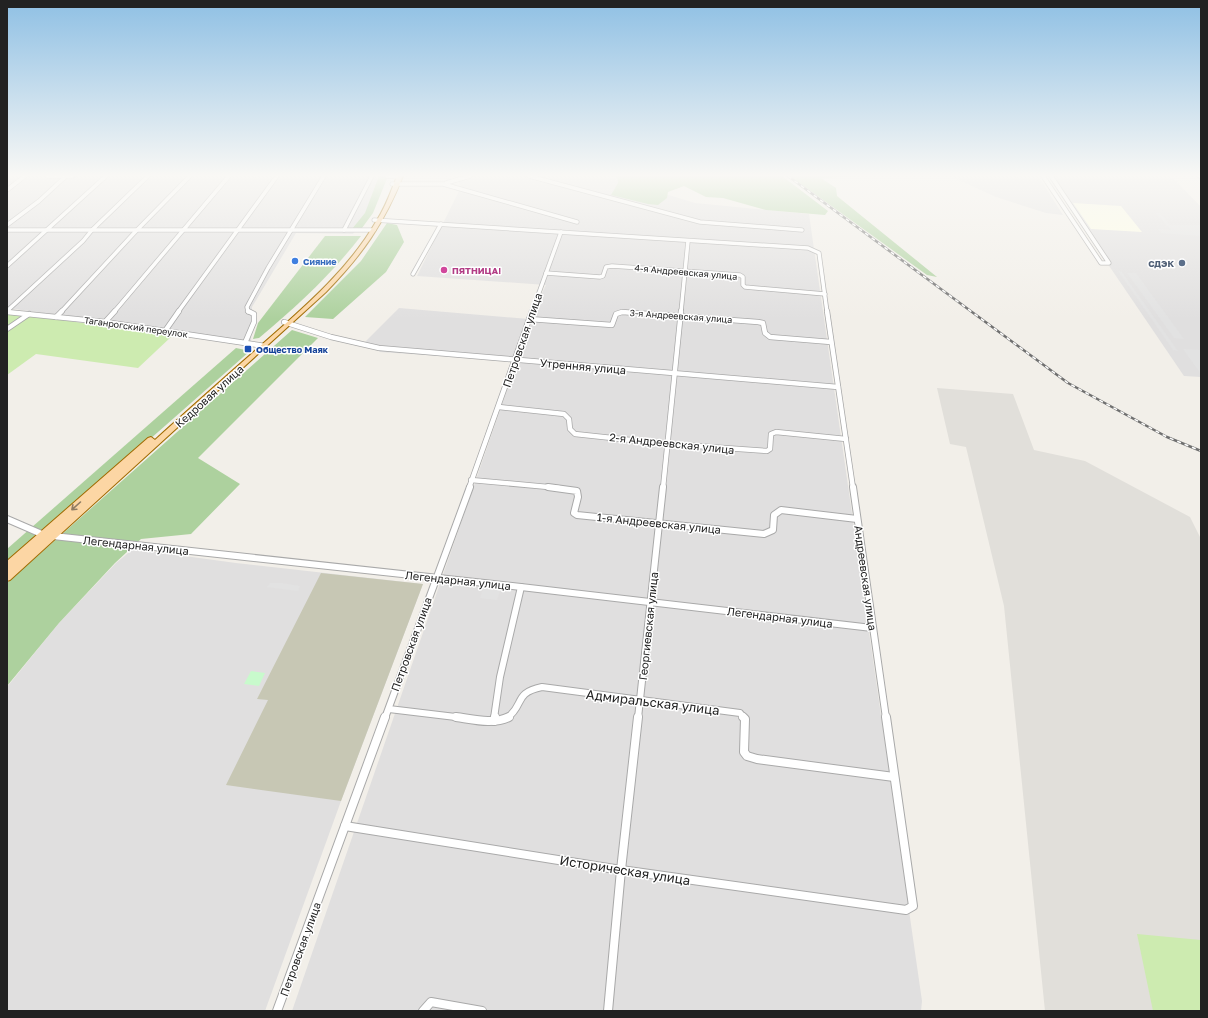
<svg xmlns="http://www.w3.org/2000/svg" width="1208" height="1018" font-family="'Golos Text',sans-serif">
<rect width="100%" height="100%" fill="#f2efe9"/>
<!-- residential -->
<g fill="#e0dfdf">
<path d="M7,176H383L369,209L353,234L296,233L252,307L251,342L7,308Z"/>
<path d="M458,176H606L695,203L809,214L922,1001L921,1011H292L517,361L380,352L364,343L399,308L529,319L546,285L417,276L461,187L456,177Z"/>
<path d="M950,176H1038L1063,215L1046,213L996,197Z"/>
<path d="M1048,176H1171L1201,207V377L1184,376Z"/>
<path d="M133,549L236,563L423,584L341,801L265,1011H7V687L59,623L116,563Z"/>
</g>
<!-- education -->
<path fill="#ffffe5" d="M1073,203L1121,206L1142,232L1091,229Z"/>
<!-- airport -->
<path fill="#e1dfda" d="M937,388L1013,394L1034,450L1085,461L1190,517L1201,539V1011H1045L1004,606L966,447L950,444Z"/>
<!-- construction -->
<path fill="#c7c7b4" d="M321,573L423,584L341,801L226,785L268,700L257,699Z"/>
<!-- grass -->
<g fill="#cdebb0">
<path d="M7,312L172,336L138,368L36,354L7,375Z"/>
<path d="M1137,934L1201,940V1011H1153Z"/>
</g>
<!-- forest -->
<g fill="#add19e">
<path d="M379,176H388L373,213L362,228L352,229L365,213Z"/>
<path d="M614,176H782L828,211L825,215L766,210L723,198L706,197L684,186L668,192L667,198L658,205L648,204L611,195L618,183V179Z"/>
<path d="M790,176H861L821,178L836,188L837,196L937,277L927,275Z"/>
<path d="M387,223L397,225L404,242L386,272L333,319L305,317L361,261Z"/>
<path d="M325,236H361C330,276 298,305 259,338L253,339L258,323Z"/>
<path d="M292,330L318,338L198,458L240,484L191,534L141,539L115,563L59,623L7,686V583Z"/>
<path d="M236,348L250,351L7,565V549Z"/>
</g>
<!-- park -->
<path fill="#c8facc" d="M251,671L265,673L259,686L244,684Z"/>
<!-- parking -->
<g fill="#e2e2e2">
<path d="M1156,213H1160L1170,225H1201V236L1161,233L1158,229L1171,230Z"/>
<path d="M1118,271L1122,272L1178,351L1173,350Z"/>
<path d="M1127,273H1136L1184,339L1174,338Z"/>
<path d="M1183,349L1201,350V374Z"/>
<path d="M270,583H281L300,586L298,591L267,587Z"/>
<path d="M484,586L501,588L497,600L480,598Z"/>
</g>
<g fill="none" stroke-linecap="round" stroke-linejoin="round">
<!-- minor-far3 casing -->
<g stroke="#a9a9a9" stroke-width="5">
<g id="minor-far3">
<path d="M47,176H73"/>
<path d="M387,176L400,177"/>
<path d="M529,176L700,222L802,230"/>
<path d="M1043,176L1101,263H1109L1051,176"/>
<path d="M446,183L470,176"/>
<path d="M392,184H443L577,222"/>
<path d="M7,190L25,176"/>
<path d="M374,220L808,248L819,253L827,312"/>
<path d="M7,225L39,201L66,176"/>
<path d="M7,230H374"/>
<path d="M344,230L372,176"/>
<path d="M7,266L106,176"/>
<path d="M546,273L600,277L603,276L606,267L612,266L740,275L743,277V285L745,287L825,294"/>
<path d="M413,274L441,224"/>
<path d="M7,311L83,241L92,230L148,176"/>
<path d="M61,312L136,231L190,176"/>
<path d="M114,312L229,176"/>
<path d="M178,312L277,176"/>
<path d="M248,312L247,307L268,268L324,176"/>
<path d="M532,312L561,232"/>
<path d="M681,312L688,241"/>
</g>
</g>
<!-- minor-far2 casing -->
<g stroke="#a9a9a9" stroke-width="6">
<g id="minor-far2">
<path d="M827,311L853,488"/>
<path d="M7,312L105,322L265,346"/>
<path d="M56,317L62,311"/>
<path d="M529,319L612,325L616,314L622,312L758,322L763,323L765,333L770,337L831,342"/>
<path d="M105,322L115,311"/>
<path d="M284,322L331,337L379,348L838,387"/>
<path d="M7,329L29,314"/>
<path d="M165,331L179,311"/>
<path d="M245,343L254,322V314L248,311"/>
<path d="M499,407L564,414L569,419L570,429L575,434L668,444L767,451L770,449L771,434L776,432L846,439"/>
<path d="M471,480L559,488"/>
<path d="M469,488L532,311"/>
<path d="M663,488L681,311"/>
</g>
</g>
<!-- minor-far1 casing -->
<g stroke="#a9a9a9" stroke-width="8">
<g id="minor-far1">
<path d="M548,487L577,491L578,497L574,513L577,515L764,534L773,530L774,515L781,510L857,519"/>
<path d="M853,487L886,718"/>
<path d="M7,519L44,535L521,587L872,628"/>
<path d="M389,709L464,718"/>
<path d="M385,718L470,487"/>
<path d="M494,718L500,677L521,587"/>
<path d="M507,718C525,705 513,693 542,687L740,713L744,718"/>
<path d="M638,718L663,487"/>
</g>
</g>
<!-- minor casing -->
<g stroke="#a9a9a9" stroke-width="10">
<g id="minor">
<path d="M456,717C472,719 493,725 509,717"/>
<path d="M743,717L745,719L744,752L747,756L757,759L894,777"/>
<path d="M494,721L495,717"/>
<path d="M345,826L621,870L906,910L913,906L886,717"/>
<path d="M277,1011L385,717"/>
<path d="M423,1011L431,1002L482,1011"/>
<path d="M608,1011L621,870L638,717"/>
</g>
</g>
<!-- tertiary casing -->
<g stroke="#a9a9a9" stroke-width="2">
<path id="tertiary" d="M1197,176H1201V179Z"/>
</g>
<!-- primary casing -->
<g stroke="#a06b00" stroke-width="2">
<path id="primary" d="M397,176H403C384,224 362,255 326,292L10,580L7,581V561L148,438L151,437L155,440C189,409 223,379 257,349C301,310 348,271 377,220C386,206 391,191 397,176Z"/>
</g>
<!-- minor-far3 -->
<use href="#minor-far3" stroke="#fff" stroke-width="3.5"/>
<!-- minor-far2 -->
<use href="#minor-far2" stroke="#fff" stroke-width="4.5"/>
<!-- minor-far1 -->
<use href="#minor-far1" stroke="#fff" stroke-width="6"/>
<!-- minor -->
<use href="#minor" stroke="#fff" stroke-width="8"/>
<!-- tertiary -->
<use href="#tertiary" fill="#fff" fill-rule="evenodd"/>
<!-- primary -->
<use href="#primary" fill="#fcd6a4" fill-rule="evenodd"/>
<!-- rail casing -->
<g stroke="#707070" stroke-width="2.5">
<path id="rail" d="M788,176L1068,383L1167,437L1201,451"/>
</g>
<!-- rail -->
<use href="#rail" stroke="#fff" stroke-width="1.5" stroke-dasharray="4" stroke-linecap="butt"/>
</g>
<!-- one-way arrows -->
<defs><path id="oneway-shaft" d="M-6 0H5M1.5-3L5.5 0L1.5 3" fill="none" stroke-width="1.6" stroke-linecap="round" stroke-linejoin="round"/></defs>
<use stroke="#8f7c63" href="#oneway-shaft" transform="translate(76 506) rotate(138)"/>
<!-- sky -->
<linearGradient id="sky" x2="0" y2="1"><stop stop-color="#8fc0e4"/><stop offset="0.55" stop-color="#f9f8f5"/><stop offset="1" stop-color="#f9f8f5" stop-opacity="0"/></linearGradient>
<rect width="1208" height="319" fill="url(#sky)"/>
<!-- markers -->
<circle fill="#3f7fe0" stroke="#fff" stroke-width="1.5" cx="295" cy="261" r="4"/>
<circle fill="#5c6f8a" stroke="#fff" stroke-width="1.5" cx="1182" cy="263" r="4"/>
<circle fill="#d1479c" stroke="#fff" stroke-width="1.5" cx="444" cy="270" r="4"/>
<rect fill="#1a4fb4" stroke="#fff" stroke-width="1.5" x="244" y="345" width="8" height="8" rx="2"/>
<g text-anchor="middle" dominant-baseline="central" stroke-width="3" stroke-linejoin="round" paint-order="stroke">
<!-- far-shop labels -->
<g font-size="9" font-weight="bold" fill="#366cbe" stroke="#fff" text-anchor="start">
<text x="303" y="261">Сияние</text>
</g>
<!-- far-service labels -->
<g font-size="9" font-weight="bold" fill="#4e5e75" stroke="#fff" text-anchor="end">
<text x="1174" y="263">СДЭК</text>
</g>
<!-- far-hotel labels -->
<g font-size="9" font-weight="bold" fill="#b23c85" stroke="#fff" text-anchor="start">
<text x="452" y="270">ПЯТНИЦА!</text>
</g>
<!-- far-street labels -->
<g font-size="9" fill="#222" stroke="#fff">
<text transform="translate(686 272) rotate(5)">4-я Андреевская улица</text>
<text transform="translate(681 316) rotate(4)">3-я Андреевская улица</text>
<text transform="translate(136 327) rotate(8)">Таганрогский переулок</text>
</g>
<!-- far-transit labels -->
<g font-size="9" font-weight="bold" fill="#164399" stroke="#fff" text-anchor="start">
<text x="256" y="349">Общество Маяк</text>
</g>
<!-- street labels -->
<g font-size="11" fill="#222" stroke="#fff">
<text transform="translate(522 340) rotate(-71)">Петровская улица</text>
<text transform="translate(583 366) rotate(5)">Утренняя улица</text>
<text transform="translate(209 396) rotate(-42)">Кедровая улица</text>
<text transform="translate(672 443) rotate(6)">2-я Андреевская улица</text>
<text transform="translate(659 523) rotate(6)">1-я Андреевская улица</text>
<text transform="translate(136 545) rotate(6)">Легендарная улица</text>
<text transform="translate(866 578) rotate(82)">Андреевская улица</text>
<text transform="translate(458 580) rotate(6)">Легендарная улица</text>
<text transform="translate(780 617) rotate(7)">Легендарная улица</text>
<text transform="translate(648 626) rotate(-84)">Георгиевская улица</text>
<text transform="translate(411 644) rotate(-70)">Петровская улица</text>
<text transform="translate(300 949) rotate(-70)">Петровская улица</text>
</g>
<!-- near-street labels -->
<g font-size="13" fill="#222" stroke="#fff">
<text transform="translate(653 702) rotate(7)">Адмиральская улица</text>
<text transform="translate(625 870) rotate(9)">Историческая улица</text>
</g>
</g>
<!-- border -->
<rect width="1208" height="1018" fill="none" stroke="#222222" stroke-width="16"/>
</svg>
